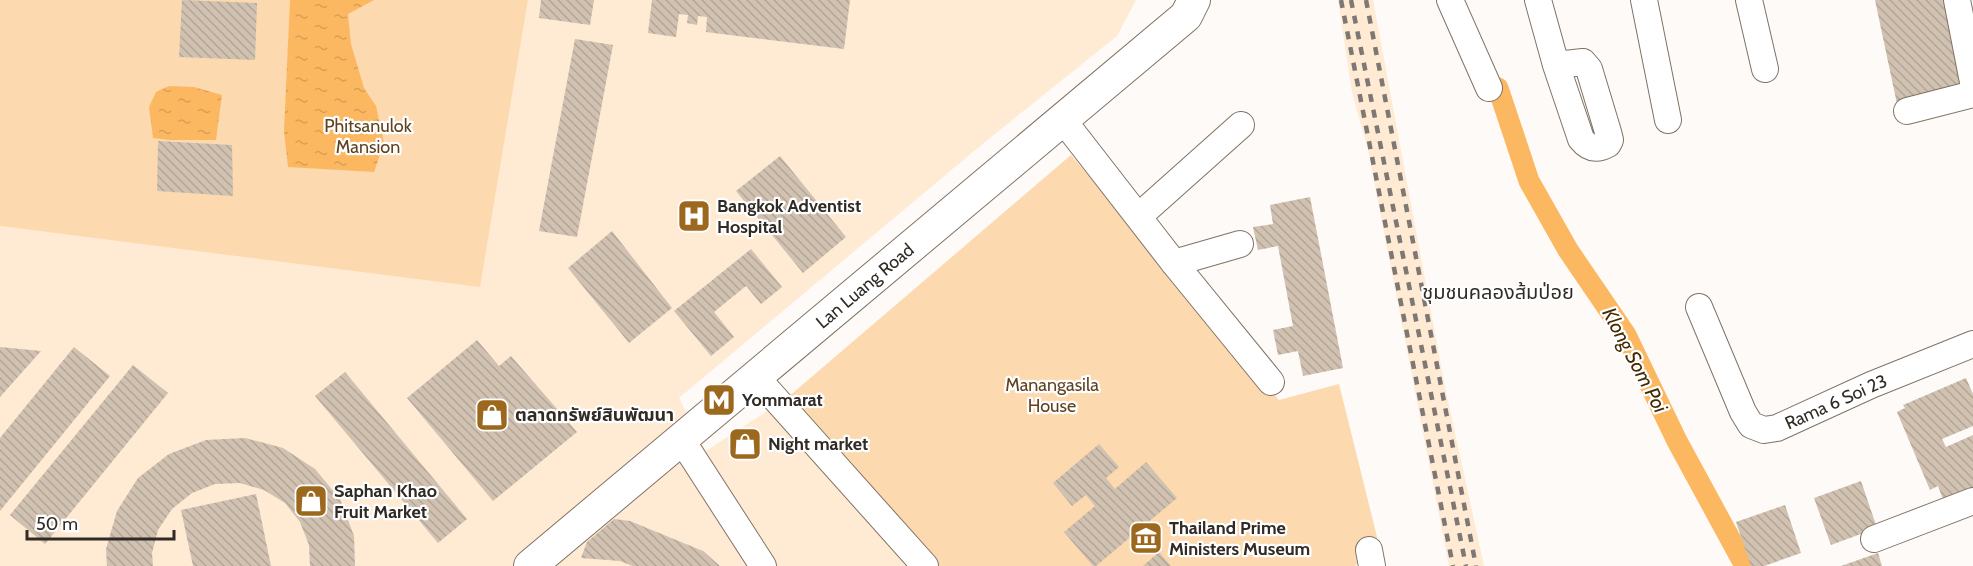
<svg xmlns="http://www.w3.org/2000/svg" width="1973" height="566" font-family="Cabin,'Noto Sans Thai',sans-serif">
<defs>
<pattern id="water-ripples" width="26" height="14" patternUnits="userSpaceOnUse" patternTransform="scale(1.5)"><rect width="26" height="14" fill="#fcb861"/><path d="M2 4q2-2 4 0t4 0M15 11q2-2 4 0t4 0" fill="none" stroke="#d89e54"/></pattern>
<pattern id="building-back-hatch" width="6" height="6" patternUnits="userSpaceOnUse" patternTransform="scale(1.5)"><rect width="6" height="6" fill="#d0c1b1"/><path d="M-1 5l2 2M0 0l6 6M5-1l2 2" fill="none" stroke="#b3a698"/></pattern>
</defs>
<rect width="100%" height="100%" fill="#fdfaf7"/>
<!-- built -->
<g fill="#ffead4">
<path d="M528,0H1136L1117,36L980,146L679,398L706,451L787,398L934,566H0V226L480,286Z"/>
<path d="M1338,0H1373L1445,387L1484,566H1449L1368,150L1352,92Z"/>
</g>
<!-- garden -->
<g fill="#fcd9af">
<path d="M0,0H528L480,287L0,226Z"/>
<path d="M1071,155L1279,400L1339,384L1379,545L1355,566H934L787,398Z"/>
</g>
<!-- water -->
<g fill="url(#water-ripples)">
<path d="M290,0H374L348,14L351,44L364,88L376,106L384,143L374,172L288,167L284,131Z"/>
<path d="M169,86L194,87L222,95L216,140H169L153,138L149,107L156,92Z"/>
</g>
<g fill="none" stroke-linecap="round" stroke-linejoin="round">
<!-- canal -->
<path stroke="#fcb861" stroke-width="21" d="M1498,88L1529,181L1568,250L1626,335L1677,441L1745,566"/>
</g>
<!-- building -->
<g fill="url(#building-back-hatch)">
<path d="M182,0L257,3L255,60L179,57Z"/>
<path d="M541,0H594L590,25L539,18Z"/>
<path d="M652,0H850L844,49L706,32L707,17L698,16L697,25L687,23L688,15L679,14L676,37L648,33Z"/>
<path d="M1875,0H1948L1967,89L1897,104Z"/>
<path d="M575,39L613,45L577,237L539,231Z"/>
<path d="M158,141L232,145L233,196L157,191Z"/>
<path d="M780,156L846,237L803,273L736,191Z"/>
<path d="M1310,197L1343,368L1303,376L1298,351L1278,355L1273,330L1293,326L1278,246L1258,250L1253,227L1273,224L1270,205Z"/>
<path d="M612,231L672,308L629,343L568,268Z"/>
<path d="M751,249L782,287L761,304L746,286L714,312L734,337L711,356L674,311Z"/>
<path d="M477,340L499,366L511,356L577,432L493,501L407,398Z"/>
<path d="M0,347L41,351L0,397Z"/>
<path d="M74,347L110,376L0,511V438Z"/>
<path d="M133,365L168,393L45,544L10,515Z"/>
<path d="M345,372L467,519L438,543L315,396Z"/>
<path d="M1966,378L1973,394V426L1942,439L1946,447L1973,435V490L1944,502L1938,486L1930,490L1897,412L1905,408L1903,405Z"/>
<path d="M245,438L283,448L315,469L340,499L354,536L355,566H310L309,545L300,522L285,503L264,490L240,483L215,484L192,493L172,509L158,530L152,553L153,566H107L106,549L117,511L138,478L169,454L206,440Z"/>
<path d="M1099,444L1119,467L1106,478L1115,489L1146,462L1177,498L1096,566H1093L1064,532L1095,506L1086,495L1072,506L1053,483Z"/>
<path d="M1861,481L1877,528L1831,545L1814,498Z"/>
<path d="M256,494L271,566H193L181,510Z"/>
<path d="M1785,505L1801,553L1764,566H1751L1736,522Z"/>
<path d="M614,519L630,521L703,551L720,566H633L620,561L581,558L587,542Z"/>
<path d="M1159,552L1171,566H1143Z"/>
<path d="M1878,553L1882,566H1841Z"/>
</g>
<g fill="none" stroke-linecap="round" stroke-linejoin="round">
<!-- minor casing -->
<g stroke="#807365" stroke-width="28">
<g id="minor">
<path d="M1450,0L1489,88"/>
<path d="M1538,0L1556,65L1581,139C1589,149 1597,150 1608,144L1610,140L1608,132L1589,69L1583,62L1556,65"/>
<path d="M1644,0L1668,120"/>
<path d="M1749,0L1765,69"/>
<path d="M1957,0L1973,82"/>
<path d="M1907,111L1973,94"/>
<path d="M1063,120L1174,263L1271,382"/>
<path d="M1139,216L1241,125"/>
<path d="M1174,263L1240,244"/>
<path d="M1699,307L1743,412L1751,425L1764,430L1777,428L1871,385L1973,344"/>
<path d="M756,377L925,566"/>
<path d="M681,439L763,566"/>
<path d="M1874,539L1973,501"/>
<path d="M1369,550L1372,566"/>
</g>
</g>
<!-- major casing -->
<g stroke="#807365" stroke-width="34">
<path id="major" d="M530,566L1186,16L1194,0"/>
</g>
<!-- minor -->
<use href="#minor" stroke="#fff" stroke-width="26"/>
<!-- major -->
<use href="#major" stroke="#fff" stroke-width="32"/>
<!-- rail -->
<g stroke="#7d7873" stroke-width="4.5" stroke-dasharray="8 8" stroke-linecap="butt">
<path d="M1341,0L1453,566"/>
<path d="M1351,0L1466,566"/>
<path d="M1366,0L1476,566"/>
</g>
</g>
<!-- icons -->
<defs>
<g id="hospital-square" transform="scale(1.725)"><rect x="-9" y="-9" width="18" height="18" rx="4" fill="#9b681e" stroke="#fff"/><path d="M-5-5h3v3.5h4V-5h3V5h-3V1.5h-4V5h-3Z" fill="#fff"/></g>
<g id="metro-square" transform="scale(1.725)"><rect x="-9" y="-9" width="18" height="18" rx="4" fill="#9b681e" stroke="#fff"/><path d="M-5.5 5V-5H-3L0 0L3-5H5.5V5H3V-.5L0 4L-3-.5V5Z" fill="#fff"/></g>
<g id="shop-square" transform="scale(1.725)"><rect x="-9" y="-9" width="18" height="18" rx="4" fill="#9b681e" stroke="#fff"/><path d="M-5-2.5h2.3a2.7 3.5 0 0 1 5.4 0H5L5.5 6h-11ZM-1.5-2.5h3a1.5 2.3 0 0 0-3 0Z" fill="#fff"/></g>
<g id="museum-square" transform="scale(1.725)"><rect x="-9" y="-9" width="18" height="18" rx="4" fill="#9b681e" stroke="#fff"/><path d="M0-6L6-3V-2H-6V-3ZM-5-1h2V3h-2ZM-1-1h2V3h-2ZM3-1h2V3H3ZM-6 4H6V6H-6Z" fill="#fff"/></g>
</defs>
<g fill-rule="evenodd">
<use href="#hospital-square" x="694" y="216"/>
<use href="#metro-square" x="719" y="400"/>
<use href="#shop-square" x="492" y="415"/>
<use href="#shop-square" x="745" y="444"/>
<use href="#shop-square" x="311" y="501"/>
<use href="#museum-square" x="1146" y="538"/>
</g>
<g text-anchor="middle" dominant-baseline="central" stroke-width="4.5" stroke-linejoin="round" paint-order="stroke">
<!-- park labels -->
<g font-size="18" fill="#5f4320" stroke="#fff">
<text x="368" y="126">Phitsanulok<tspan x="368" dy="21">Mansion</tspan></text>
<text x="1052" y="385">Manangasila<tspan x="1052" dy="21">House</tspan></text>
</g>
<!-- poi labels -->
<g font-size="18" font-weight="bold" fill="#312b25" stroke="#fff" text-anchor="start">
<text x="717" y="206">Bangkok Adventist<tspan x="717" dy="21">Hospital</tspan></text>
<text x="742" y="400">Yommarat</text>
<text x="515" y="415">ตลาดทรัพย์สินพัฒนา</text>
<text x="768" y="444">Night market</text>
<text x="334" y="491">Saphan Khao<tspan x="334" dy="21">Fruit Market</tspan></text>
<text x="1169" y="528">Thailand Prime<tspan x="1169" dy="21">Ministers Museum</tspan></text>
</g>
<!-- street labels -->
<g font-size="18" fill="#312b25" stroke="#fff">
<text transform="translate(865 286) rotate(-40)">Lan Luang Road</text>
<text transform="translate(1836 402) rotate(-24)">Rama 6 Soi 23</text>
</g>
<!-- neighbourhood labels -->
<g font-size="20" fill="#312b25" stroke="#fff">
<text x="1498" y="292">ชุมชนคลองส้มป่อย</text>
</g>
<!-- water labels -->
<g font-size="20" font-style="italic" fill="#452b04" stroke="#fff">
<text transform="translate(1635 360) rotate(62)">Klong Som Poi</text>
</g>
</g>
<!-- scale -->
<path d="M27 530v9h147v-9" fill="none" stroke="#312b25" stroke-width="3"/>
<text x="36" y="530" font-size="18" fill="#312b25" stroke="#ffffff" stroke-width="4.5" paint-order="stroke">50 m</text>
</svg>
